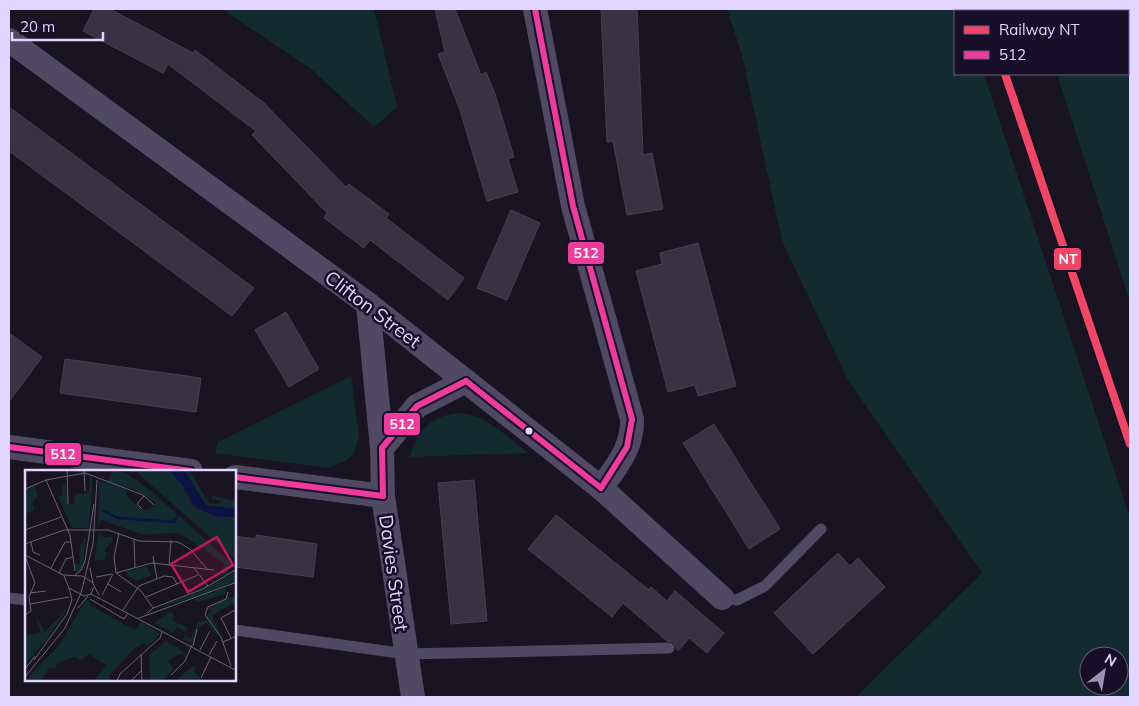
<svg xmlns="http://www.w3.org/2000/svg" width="1139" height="706" font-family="Mulish,sans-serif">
<rect width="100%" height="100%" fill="#191422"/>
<!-- green -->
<g fill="#122a30" fill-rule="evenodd">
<path d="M222,9H374L397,107L374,127L311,69Z"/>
<path d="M727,9H963L964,11H955V74H984L1130,518V697H856L982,573L848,380L782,241L742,55ZM1089,656H1119V686H1089Z"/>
<path d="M1036,9H1130V302L1057,74H1128V11H1037Z"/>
<path d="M351,376L359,436L354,454L347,460L328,468L215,453L218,442Z"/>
<path d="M456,413C485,413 506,436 528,453L410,457C416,432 430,417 456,413Z"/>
</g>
<!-- building -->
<g fill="#393244" stroke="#473f56">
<path d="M94,9H110L193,53L195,50L264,103L346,187L349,184L389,214L386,218L464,278L448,300L370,240L364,248L324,218L327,213L252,135L256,131L168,64L163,73L83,31Z"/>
<path d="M435,9H455L481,75L486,72L495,94L514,157L508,159L518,192L487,201L460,110L438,54L445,52Z"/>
<path d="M601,9H637L643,155L652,153L663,209L627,215L613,141L607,142Z"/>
<path d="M9,107L254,288L232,316L9,151Z"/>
<path d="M511,210L540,223L507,300L477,288Z"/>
<path d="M698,243L736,386L698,396L695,385L668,392L636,271L662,264L660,253Z"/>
<path d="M286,312L319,369L289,387L255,330Z"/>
<path d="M9,333L42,357L9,402Z"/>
<path d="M65,359L201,378L196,412L60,393Z"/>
<path d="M714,424L780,529L749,549L683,443Z"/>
<path d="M474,480L487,621L451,624L438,483Z"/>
<path d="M556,515L649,590L651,587L667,601L675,591L724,633L707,653L689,638L678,651L673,642L667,641L623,603L612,617L528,549Z"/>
<path d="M256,535L317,544L313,577L235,567V536L256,539Z"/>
<path d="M838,553L850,566L858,558L885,587L813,654L774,613Z"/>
</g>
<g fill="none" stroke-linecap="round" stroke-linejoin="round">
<!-- service -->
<g stroke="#4f4963" stroke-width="11">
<path d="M9,598L26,600"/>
<path d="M722,598L737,600L765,586L821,529"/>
<path d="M235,630L406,654L669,648"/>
</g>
<!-- minor -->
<g stroke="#4f4963" stroke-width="24">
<path d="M535,9L573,206L632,419C633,447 617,466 601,488"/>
<path d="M9,40L368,304L601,488L722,598"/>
<path d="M368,304L382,448L383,496L413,697"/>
<path d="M9,447L191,471"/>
<path d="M382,448L417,406L466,381"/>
<path d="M235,477L383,496"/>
</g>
<!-- bus-1 casing -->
<g stroke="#170e28" stroke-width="10">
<g id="bus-1">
<path d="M535,9L573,206L632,419L627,447L601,488"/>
<path d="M466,381L601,488"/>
<path d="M9,447L191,471"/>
<path d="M235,477L383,496"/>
<path d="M383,496L382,448L417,406L466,381"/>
</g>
</g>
<!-- bus-1 -->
<use href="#bus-1" stroke="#f13a9d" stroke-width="6"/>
<!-- rail-1 casing -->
<g stroke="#170e28" stroke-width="11">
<path id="rail-1" d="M1005,74L1130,444"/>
</g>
<!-- rail-1 -->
<use href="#rail-1" stroke="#f34667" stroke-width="8"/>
</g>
<!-- markers -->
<circle fill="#e2d5ff" stroke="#170e28" stroke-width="2" cx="529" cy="431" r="4.5"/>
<g text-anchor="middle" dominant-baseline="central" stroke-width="5" stroke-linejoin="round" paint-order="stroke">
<!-- street labels -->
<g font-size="19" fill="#e2d5ff" stroke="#170e28">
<text transform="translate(373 309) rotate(37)">Clifton Street</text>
<text transform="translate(394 573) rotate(82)">Davies Street</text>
</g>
</g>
<!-- overview -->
<g transform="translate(25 470)">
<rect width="211" height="211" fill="#191422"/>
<path d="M88,0L101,3L125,20L211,97H205L201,105L196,106L199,93L154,63L116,64L76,50L73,58L74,11L102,20L101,26L117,40L125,39L131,33L109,19L82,13ZM109,0H144L156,12L168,36L190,46L211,47V90ZM159,0L166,3L184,33L193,34L197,31L187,29V26L207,30L211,32V39L181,35ZM65,6L68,8L64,58H47L33,26H37V15L41,14L42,34H49L50,24L64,23ZM9,15L13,26L7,32L10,40L0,44V20ZM62,61L57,98L52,103L50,94L55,93L54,80ZM74,61L78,67H88L87,72L81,78L80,82L84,83L80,84V89L69,91ZM122,96L126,106L112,111L102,105L101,101ZM211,101V111L182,123L124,141L178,120ZM200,118L201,129L200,124L172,132L170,129ZM203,127H211V132L187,145L197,168L181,146L187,141L183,138ZM61,130L65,131L64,135L110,160L117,151L135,164L123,177L119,173L110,178L84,206L85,211H69L81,195L64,184L55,190L50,187L32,193L30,199L24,198L16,211H0L35,174ZM43,137L23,168L0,194V165L16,162L9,143L20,162ZM145,142L149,144L147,151L162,157L161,166L166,168L173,152L182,150L196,169L181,153L172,158L168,174L158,169L161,162L152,157L148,163L129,153ZM141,171L162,184H154L143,191L149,199L137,211H125L124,185ZM168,196L171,198L169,202L178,211H150Z" fill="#122a30"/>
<path d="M144,0H154L161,10L156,0L161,2L180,36L211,39V47L190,46L168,35L165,24Z" fill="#0a1344"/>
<path fill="none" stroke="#0a1344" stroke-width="2.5" d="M77,40L93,48L149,52L153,45"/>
<path fill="none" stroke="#69617a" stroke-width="1" d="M42,0L43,34M59,0L60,21M21,10L45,65L50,101M0,19L21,10L60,3L118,25L129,35M117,39L112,34L119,26M0,60L36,47M109,70L110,98M6,72L8,82L15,85M0,74L39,60H83L114,71L153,72L165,79L182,99M0,85L38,105L57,106L67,112L74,125M128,86L132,109M144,95L146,70M26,98L40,72H46M65,98L68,113M169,98L183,116M34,103L41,89L48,87M91,103L127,93L189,100M91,103L116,121L128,138M91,103L89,87L94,63M50,105L56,100L60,91L69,34M39,106L44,118L59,126L66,124L69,117M71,107L87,104M83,114L96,122M203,122L201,129L183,137L180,145L196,167L206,196M5,123L21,121M66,124L212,201M77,125L88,104M121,127L173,105M65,129L99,149L103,143M5,134L44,127M53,138L63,126M98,140L114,116L139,106L148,107L152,114M123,143L128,138L178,119L212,99M0,145L6,141L4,127L10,113L0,86M114,148L212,112M206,168L196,148L212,139M198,172L212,166M168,176L172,159M175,180L185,161M116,184L117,211M184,185L192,171M9,190L42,144L47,130L44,118M0,199L10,186M146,205L160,191L167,175M0,207L40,158L56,123L68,74L72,10M176,208L186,187M92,211L95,204L135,168L137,162M106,211L117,200"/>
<path fill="#c2185b" fill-opacity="0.15" stroke="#c2185b" stroke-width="2.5" d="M192,67L208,95L163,122L146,94Z"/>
<rect width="211" height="211" fill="none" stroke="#e2d5ff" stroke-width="2.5"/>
</g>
<g stroke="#170e28" stroke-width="2">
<rect x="567" y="241" width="38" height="24" rx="5" fill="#f13a9d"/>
<rect x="1053" y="247" width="29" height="24" rx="5" fill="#f34667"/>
<rect x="383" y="412" width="38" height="24" rx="5" fill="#f13a9d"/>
<rect x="44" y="442" width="38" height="24" rx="5" fill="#f13a9d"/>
</g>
<g font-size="14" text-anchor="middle" font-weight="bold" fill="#fff">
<text x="586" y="258">512</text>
<text x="1068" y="264">NT</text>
<text x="402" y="429">512</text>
<text x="63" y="459">512</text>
</g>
<!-- border -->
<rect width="1139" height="706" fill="none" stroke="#e2d5ff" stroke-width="20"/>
<!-- legend -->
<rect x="954" y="10" width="175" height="65" fill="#170e28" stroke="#685e7e"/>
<rect x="964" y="26" width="25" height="8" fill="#f34667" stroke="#685e7e"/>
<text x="999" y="35" font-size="15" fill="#e2d5ff">Railway NT</text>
<rect x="964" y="51" width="25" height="8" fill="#f13a9d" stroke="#685e7e"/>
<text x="999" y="60" font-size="15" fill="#e2d5ff">512</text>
<!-- north arrow -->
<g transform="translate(1104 671) rotate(31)"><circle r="24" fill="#170e28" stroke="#685e7e"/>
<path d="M0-4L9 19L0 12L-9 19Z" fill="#9c91b2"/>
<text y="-8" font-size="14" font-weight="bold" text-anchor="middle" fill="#e2d5ff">N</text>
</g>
<!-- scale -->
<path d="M12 32v8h91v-8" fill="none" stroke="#e2d5ff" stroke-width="2.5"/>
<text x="20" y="32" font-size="15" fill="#e2d5ff" stroke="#170e28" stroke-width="4" paint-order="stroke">20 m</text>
</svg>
